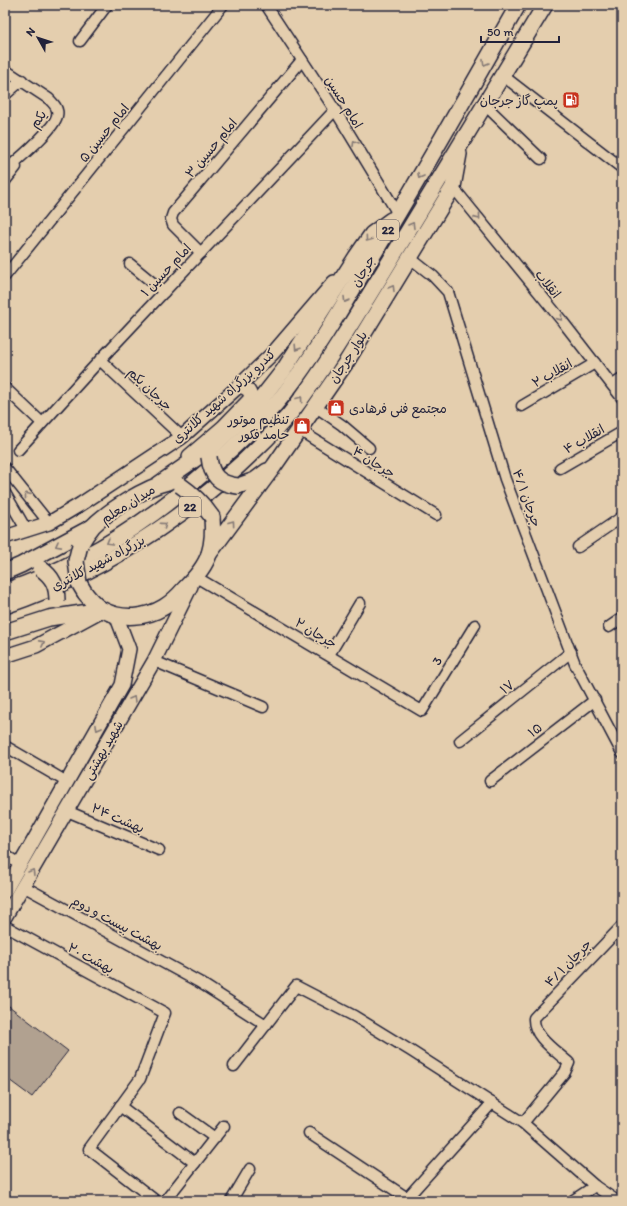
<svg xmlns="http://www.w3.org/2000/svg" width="627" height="1206" font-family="Itim,'Playpen Sans Arabic',sans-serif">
<rect width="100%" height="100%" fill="#e4ceae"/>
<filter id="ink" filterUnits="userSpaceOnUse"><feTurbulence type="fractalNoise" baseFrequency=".025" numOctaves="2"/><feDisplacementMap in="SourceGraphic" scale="8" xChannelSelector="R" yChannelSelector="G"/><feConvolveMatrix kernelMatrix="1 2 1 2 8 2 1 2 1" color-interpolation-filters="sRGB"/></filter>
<g filter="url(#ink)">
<!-- building -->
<path fill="#b1a190" stroke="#22223b" d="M5,1003L68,1051L32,1097L5,1077Z"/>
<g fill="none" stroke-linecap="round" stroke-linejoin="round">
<!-- minor casing -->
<g stroke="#22223b" stroke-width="13">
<g id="minor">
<path d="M266,5L335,110L398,214"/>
<path d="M80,41L107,5"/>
<path d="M5,70L49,99C54,104 59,109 57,116C53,131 18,159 5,171"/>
<path d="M502,75L622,168"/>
<path d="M5,95L22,80"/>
<path d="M485,105L541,159"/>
<path d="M5,181L16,167"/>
<path d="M453,187L563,322L622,398"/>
<path d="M201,253L173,225L171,219L173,213L302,60"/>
<path d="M410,258L433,276L448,292L505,479L575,664L622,753"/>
<path d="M130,264L164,292"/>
<path d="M5,276L223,5"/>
<path d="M100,360L182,437"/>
<path d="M613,385L622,379"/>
<path d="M5,388L42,423"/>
<path d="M522,406L595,363"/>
<path d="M316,407L342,425L369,448"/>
<path d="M299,430L436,515"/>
<path d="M18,450L100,360L335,110"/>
<path d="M5,468L49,523"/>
<path d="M560,468L622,432"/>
<path d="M5,493L27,531"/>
<path d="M578,547L622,517"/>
<path d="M196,577L422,711L475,625"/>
<path d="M609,627L622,618"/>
<path d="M329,655L360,603"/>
<path d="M154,661L263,707"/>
<path d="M460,741L571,652"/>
<path d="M5,746L67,782"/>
<path d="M490,781L595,700"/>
<path d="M67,811L159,850"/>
<path d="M5,855L21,865"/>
<path d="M23,886L199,982L266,1025"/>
<path d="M5,926L165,1013L140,1079L89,1149L156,1201"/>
<path d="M234,1066L296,986L354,1016L411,1051L523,1123L595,1186L617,1201"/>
<path d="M120,1106L195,1163"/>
<path d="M180,1113L215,1138"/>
<path d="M523,1123L565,1072L569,1063C555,1050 533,1037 534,1018L622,926"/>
<path d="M309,1133L407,1198L492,1103"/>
<path d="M5,1199L7,1201"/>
<path d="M165,1201L224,1126"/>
<path d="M231,1201L250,1169"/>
<path d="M572,1201L595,1186"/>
</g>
</g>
<!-- major casing -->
<g stroke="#22223b" stroke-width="16">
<g id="major">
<path d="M189,456L223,427L251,398C250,390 247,388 239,386"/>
<path d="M5,537L49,523L81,504L182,437L239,386L273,353L334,282"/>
<path d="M5,656L36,646L97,613"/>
<path d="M5,891L122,685L129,649L116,615"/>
<path d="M5,917L154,661L191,586"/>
</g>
</g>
<!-- highway casing -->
<g stroke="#22223b" stroke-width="18">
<g id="highway">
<path d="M159,484L211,448L253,409L283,371L356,257L372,234L391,220"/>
<path d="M238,486L255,480L267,471"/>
<path d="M80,545C84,538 88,532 93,526C108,511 146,487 168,482"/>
<path d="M209,554L274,466L347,361L453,187L459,154"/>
<path d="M5,572L21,565L90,528"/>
<path d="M5,591C81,566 150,521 210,468C237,445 262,421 284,394C316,353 342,307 369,262C420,178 469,91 518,5"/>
<path d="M85,593C90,599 95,606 103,610C122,620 146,618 164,607C172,602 179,595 185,588C194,579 205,567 209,554C213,542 213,529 212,517"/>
<path d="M5,606C114,569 212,501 289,415C297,405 304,395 311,385C338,347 361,308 385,269C439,181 491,93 545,5"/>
<path d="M5,632L49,618L102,610"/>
</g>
</g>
<!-- minor -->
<use href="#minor" stroke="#e4ceae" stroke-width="10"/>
<!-- major -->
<use href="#major" stroke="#e4ceae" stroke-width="13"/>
<!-- highway -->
<use href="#highway" stroke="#e4ceae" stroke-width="15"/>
<!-- highway-bridge casing -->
<g stroke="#22223b" stroke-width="18" stroke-linecap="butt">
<g id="highway-bridge">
<path d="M209,457C211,476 219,484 238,486"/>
<path d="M180,485C193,494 203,504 212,517"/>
<path d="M80,545L76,561L79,583L85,593"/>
<path d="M40,568C53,577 57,586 57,601"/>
</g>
</g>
<!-- highway-bridge -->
<use href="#highway-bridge" stroke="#e4ceae" stroke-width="15"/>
</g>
<!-- one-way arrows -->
<defs><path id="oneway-chevron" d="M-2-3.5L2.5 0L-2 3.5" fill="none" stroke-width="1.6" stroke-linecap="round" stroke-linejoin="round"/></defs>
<g stroke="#837874">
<use href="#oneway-chevron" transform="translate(485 63) rotate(120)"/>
<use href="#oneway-chevron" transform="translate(355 143) rotate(-121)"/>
<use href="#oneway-chevron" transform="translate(420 176) rotate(119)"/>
<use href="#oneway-chevron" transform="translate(478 217) rotate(51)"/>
<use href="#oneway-chevron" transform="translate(412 225) rotate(-59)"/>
<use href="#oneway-chevron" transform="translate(368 239) rotate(126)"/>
<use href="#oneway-chevron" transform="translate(392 288) rotate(-59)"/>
<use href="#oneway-chevron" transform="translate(346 300) rotate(121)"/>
<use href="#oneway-chevron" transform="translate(560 318) rotate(51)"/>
<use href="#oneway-chevron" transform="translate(297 348) rotate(123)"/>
<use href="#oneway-chevron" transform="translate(300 399) rotate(-54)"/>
<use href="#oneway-chevron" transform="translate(27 495) rotate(-128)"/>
<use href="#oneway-chevron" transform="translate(232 523) rotate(-54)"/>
<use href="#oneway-chevron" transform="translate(164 525) rotate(-36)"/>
<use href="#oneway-chevron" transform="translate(109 542) rotate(150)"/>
<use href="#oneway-chevron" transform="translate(58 545) rotate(152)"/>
<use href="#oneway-chevron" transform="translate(42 643) rotate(-28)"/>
<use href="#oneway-chevron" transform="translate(133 699) rotate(-60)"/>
<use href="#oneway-chevron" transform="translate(98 728) rotate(119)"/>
<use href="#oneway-chevron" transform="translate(32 872) rotate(-59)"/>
</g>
</g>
<!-- icons -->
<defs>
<g id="fuel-square" transform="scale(0.9)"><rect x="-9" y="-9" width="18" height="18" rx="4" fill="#c8321e" stroke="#e4ceae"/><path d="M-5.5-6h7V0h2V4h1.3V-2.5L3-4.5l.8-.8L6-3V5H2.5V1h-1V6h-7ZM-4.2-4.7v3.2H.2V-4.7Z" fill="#fff"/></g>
<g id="shop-square" transform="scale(0.9)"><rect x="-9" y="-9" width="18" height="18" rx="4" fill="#c8321e" stroke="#e4ceae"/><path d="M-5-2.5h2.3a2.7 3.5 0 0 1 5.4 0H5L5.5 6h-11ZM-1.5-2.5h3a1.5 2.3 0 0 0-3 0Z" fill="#fff"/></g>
</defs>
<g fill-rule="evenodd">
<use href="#fuel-square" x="571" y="100"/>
<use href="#shop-square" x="336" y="408"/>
<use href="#shop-square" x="302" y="426"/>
</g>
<g text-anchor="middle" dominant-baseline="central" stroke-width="3.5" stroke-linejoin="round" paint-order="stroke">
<!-- shield labels -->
<g fill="#e4ceae" stroke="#5c565e" stroke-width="1">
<rect x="377" y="220" width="22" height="20" rx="3"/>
<rect x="179" y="497" width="22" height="20" rx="3"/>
</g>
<g font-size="12" font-weight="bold" fill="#22223b">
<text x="388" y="230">22</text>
<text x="190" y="507">22</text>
</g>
<!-- poi labels -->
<g font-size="13" fill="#22223b" stroke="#e4ceae" text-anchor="end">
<text x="558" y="100">پمپ گاز جرجان</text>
<text x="349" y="408" text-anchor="start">مجتمع فنی فرهادی</text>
<text x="289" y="419">تنظیم موتور<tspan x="289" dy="15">حامد فکور</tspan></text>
</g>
<!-- street labels -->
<g font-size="13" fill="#22223b" stroke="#e4ceae">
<text transform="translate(344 102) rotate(58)">امام حسین</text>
<text transform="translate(38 119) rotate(-54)">یکم</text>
<text transform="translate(104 133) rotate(-51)">امام حسین ۵</text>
<text transform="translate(211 148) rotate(-50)">امام حسین ۳</text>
<text transform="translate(166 270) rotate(-47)">امام حسین ۱</text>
<text transform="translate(363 271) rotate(-59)">جرجان</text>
<text transform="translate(548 284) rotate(51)">انقلاب</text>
<text transform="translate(348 357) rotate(-57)">بلوار جرجان</text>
<text transform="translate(552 373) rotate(-30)">۲ انقلاب</text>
<text transform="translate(150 389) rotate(44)">جرجان یکم</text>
<text transform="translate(224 396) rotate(-42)">کندرو بزرگراه شهید کلانتری</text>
<text transform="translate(584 439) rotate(-30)">۴ انقلاب</text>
<text transform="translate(374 462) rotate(32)">۴ جرجان</text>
<text transform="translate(527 498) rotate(70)">جرجان ۱ /۴</text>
<text transform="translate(128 504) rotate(-32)">میدان معلم</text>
<text transform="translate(98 563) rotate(-28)">بزرگراه شهید کلانتری</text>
<text transform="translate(316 633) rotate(31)">جرجان ۲</text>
<text transform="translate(437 661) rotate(-59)">3</text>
<text transform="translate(507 687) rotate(-39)">۱۷</text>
<text transform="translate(535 730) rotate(-38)">۱۵</text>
<text transform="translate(103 750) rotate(-60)">شهید بهشتی</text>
<text transform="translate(118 818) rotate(23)">بهشت ۲۴</text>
<text transform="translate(117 923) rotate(28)">بهشت بیست و دوم</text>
<text transform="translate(91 958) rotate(28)">بهشت ۲۰</text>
<text transform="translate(568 963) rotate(-46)">جرجان ۱ /۴</text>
</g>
</g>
<!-- margin -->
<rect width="627" height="1206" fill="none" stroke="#e4ceae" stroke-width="20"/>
<rect x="10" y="10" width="607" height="1186" fill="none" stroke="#22223b" stroke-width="1.5" filter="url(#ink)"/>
<!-- north arrow -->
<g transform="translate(38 38) rotate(309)" stroke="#e4ceae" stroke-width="3" paint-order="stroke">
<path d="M0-3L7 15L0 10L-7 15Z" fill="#22223b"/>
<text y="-6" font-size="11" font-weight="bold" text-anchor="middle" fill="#22223b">N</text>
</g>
<!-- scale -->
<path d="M481 36v6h78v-6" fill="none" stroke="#22223b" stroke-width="2"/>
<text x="487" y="36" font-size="12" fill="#22223b" stroke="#e4ceae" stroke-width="3" paint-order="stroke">50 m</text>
</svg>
